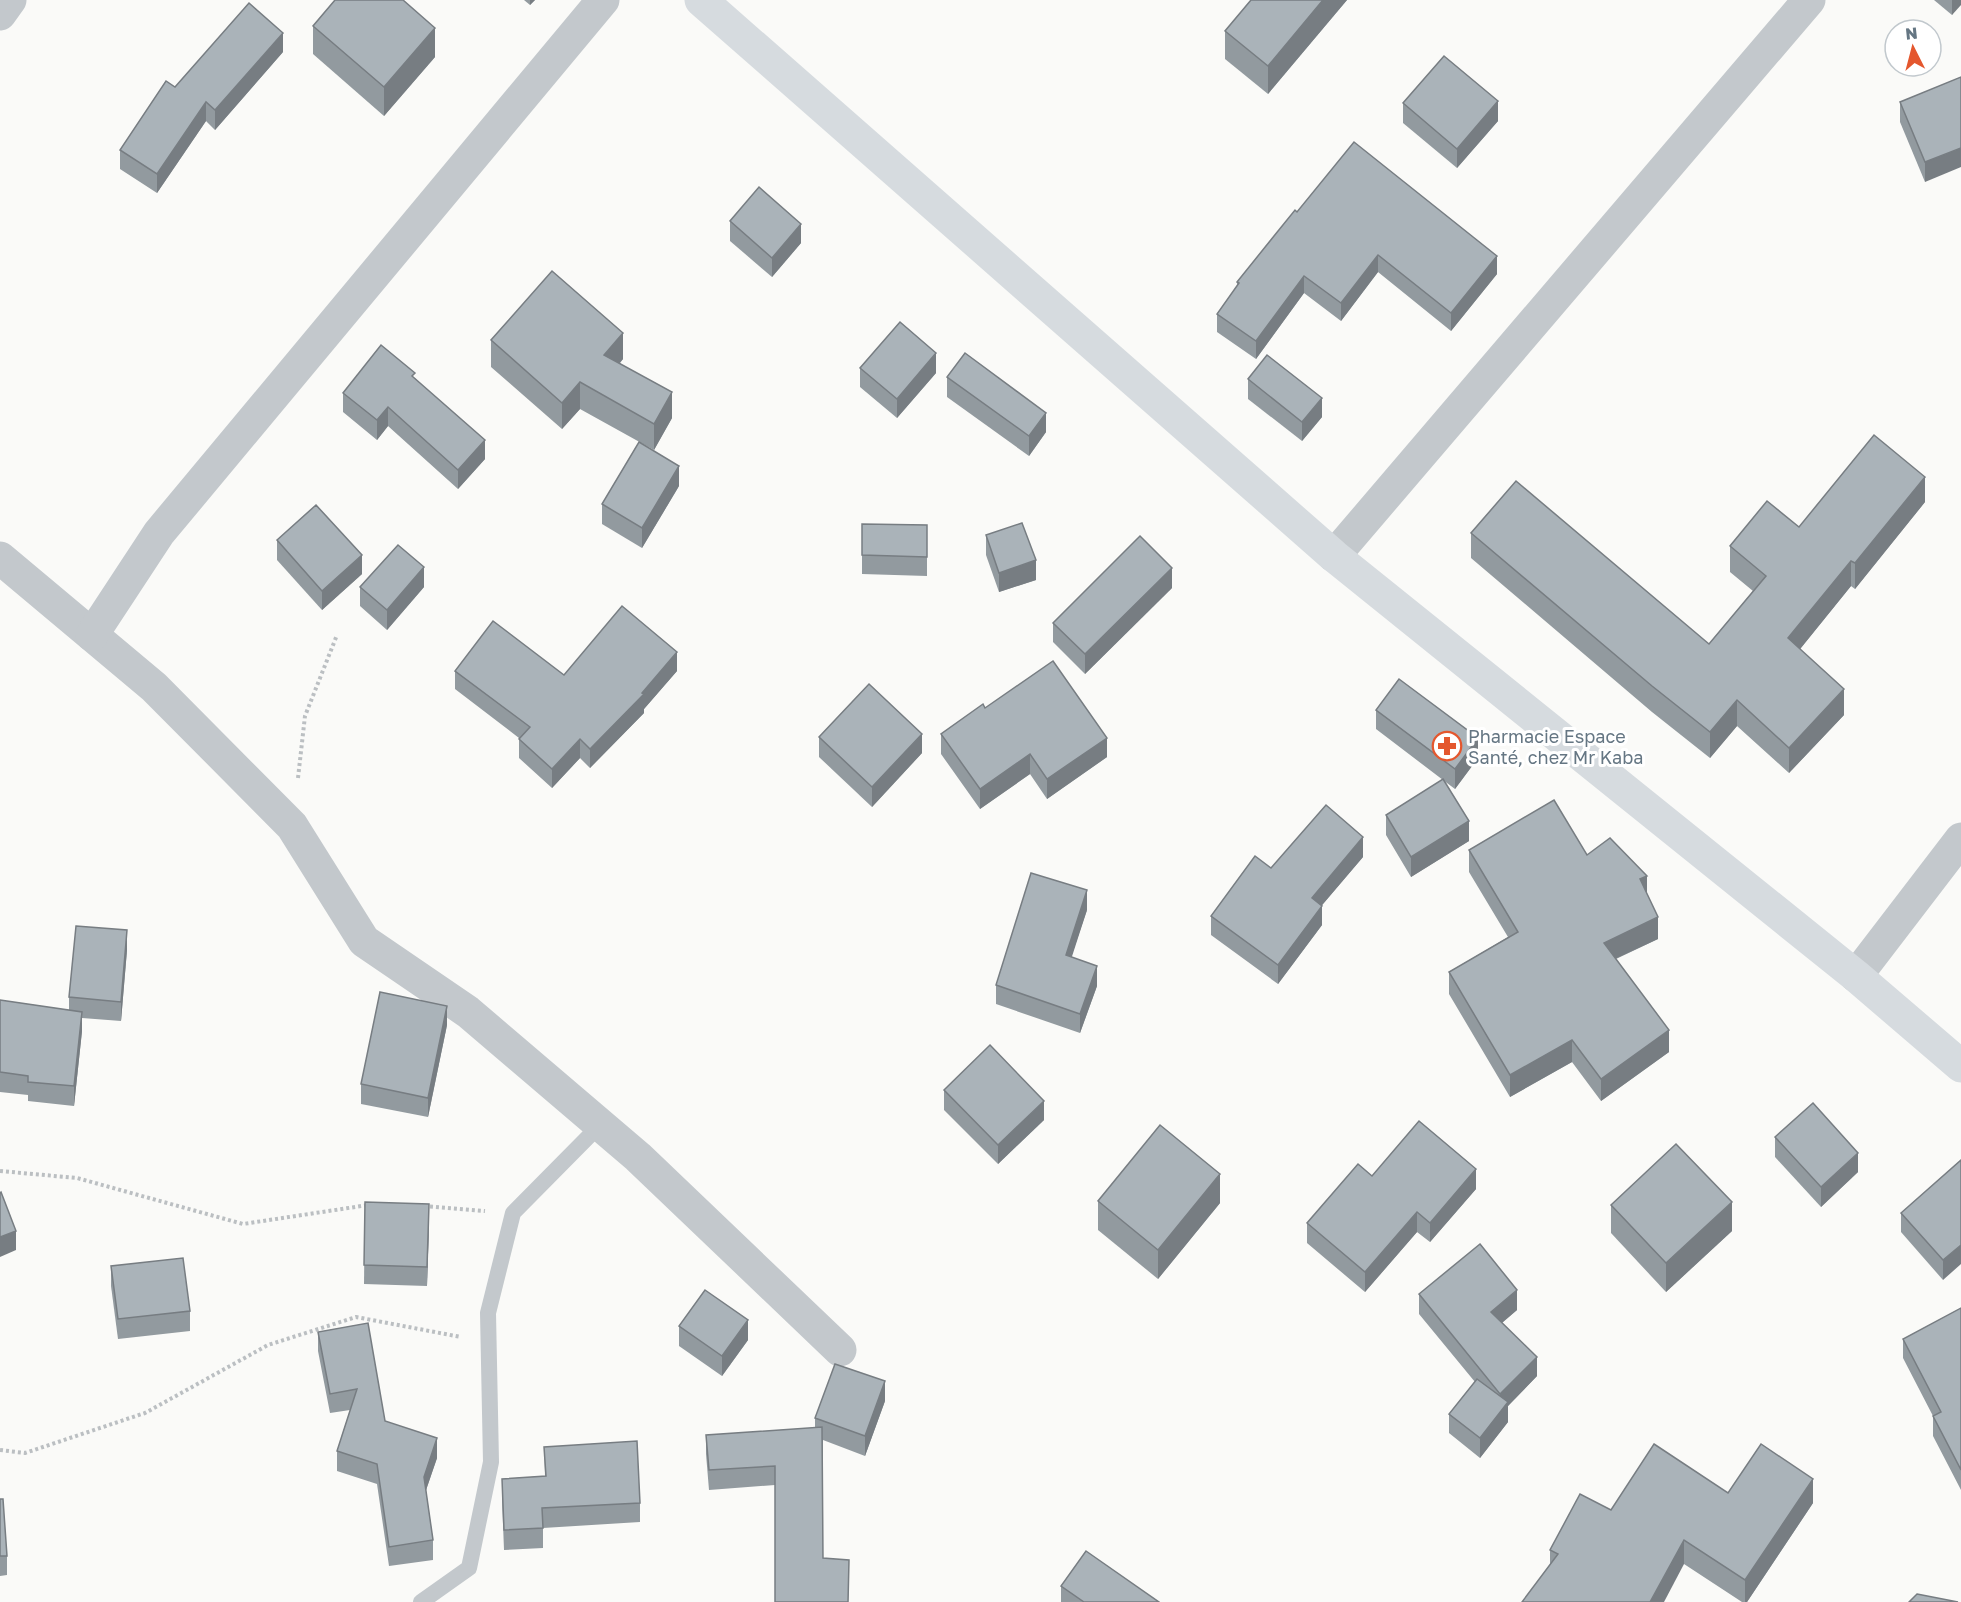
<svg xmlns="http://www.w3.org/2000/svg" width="1961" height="1602" font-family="'Golos Text',sans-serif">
<rect width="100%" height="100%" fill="#fafaf8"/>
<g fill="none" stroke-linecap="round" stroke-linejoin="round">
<!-- path -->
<g stroke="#bbbfc2" stroke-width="4" stroke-dasharray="3 3" stroke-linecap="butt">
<path d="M298,778L305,716L337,635"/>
<path d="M0,1171L77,1178L243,1224L368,1205"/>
<path d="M424,1206L485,1211"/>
<path d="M0,1450L25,1453L145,1413L268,1345L356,1317L461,1337"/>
</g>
<!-- service -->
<path stroke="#c3c8cc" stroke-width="16" d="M421,1602L469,1568L491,1462L488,1313L513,1213L600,1125"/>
<!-- minor -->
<g stroke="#c3c8cc" stroke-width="33">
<path d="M0,14L10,0"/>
<path d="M1334,556L1809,0"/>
<path d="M0,558L154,687L292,826L364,941L468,1012L638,1157L840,1350"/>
<path d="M92,635L159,533L603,0"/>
<path d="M1856,976L1961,839"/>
</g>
<!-- trunk -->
<path stroke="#d6dbdf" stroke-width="33" d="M701,0L1334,556L1856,976L1961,1066"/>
</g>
<!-- wall -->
<g fill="#929a9f">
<path d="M524,0H535L530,5Z"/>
<path d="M1251,0H1347L1268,94L1225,59V31Z"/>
<path d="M1934,0H1961L1952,15Z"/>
<path d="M313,26L435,57L384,116L313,54Z"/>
<path d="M283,52L215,130L206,121L157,193L120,169V150L175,87Z"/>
<path d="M1961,77L1925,182L1900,122V102Z"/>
<path d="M1403,103L1498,121L1457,168L1403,123Z"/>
<path d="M1297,212L1497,274L1451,331L1378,272L1341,321L1304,293L1256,359L1217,332V314L1237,286V282Z"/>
<path d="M730,221L801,243L772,277L730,241Z"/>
<path d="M491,340L623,359L620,363L672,418L654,450L580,409L562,429L491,367Z"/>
<path d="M860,368L936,373L897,418L860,387Z"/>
<path d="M947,377L1046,432L1029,456L947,397Z"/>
<path d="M415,378L485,459L458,489L388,426L377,440L343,412V393Z"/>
<path d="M1248,379L1322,417L1302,441L1248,399Z"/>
<path d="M679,486L642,548L602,524V504Z"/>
<path d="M1925,502L1855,589L1851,586L1800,649L1844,715L1789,773L1737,726L1710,758L1652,712L1471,558V533L1709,644L1753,591L1730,572V546L1799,527Z"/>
<path d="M862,524L927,525V576L862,574Z"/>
<path d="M986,535L1036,580L999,592L986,555Z"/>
<path d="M277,540L362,574L322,610L277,560Z"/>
<path d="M360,587H424L387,630L360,606Z"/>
<path d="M1172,588L1085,674L1053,642V623Z"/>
<path d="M455,671L564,675L677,671L644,709V713L590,768L580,758L552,788L519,758V738L455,689Z"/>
<path d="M985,708L1107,757L1047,799L1030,774L980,809L941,754V734Z"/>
<path d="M1376,710L1478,758L1455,789L1443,780L1469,841L1411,877L1386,835V815L1443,780L1376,729Z"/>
<path d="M819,737L922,753L872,807L819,757Z"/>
<path d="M1469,850L1587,855L1647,894L1658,939L1616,959L1669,1052L1601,1101L1572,1062L1510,1097L1449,994V972L1508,937L1469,872Z"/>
<path d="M1363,857L1322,905V925L1278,984L1211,935V916L1271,868Z"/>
<path d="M1087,910L1071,957L1097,986L1080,1033L996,1004V985Z"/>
<path d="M127,950L121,1021L82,1018V1031L74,1106L28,1101V1095L0,1092V1000L69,1010V997Z"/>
<path d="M447,1025L428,1117L361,1104V1084Z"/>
<path d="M944,1090L1044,1120L998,1164L944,1110Z"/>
<path d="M1775,1137L1858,1172L1821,1207L1775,1157Z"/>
<path d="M1961,1160L1943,1280L1901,1232V1213Z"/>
<path d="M1372,1176L1476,1189L1430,1242L1417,1232L1365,1292L1307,1243V1223Z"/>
<path d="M1098,1201L1220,1203L1158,1279L1098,1230Z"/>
<path d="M365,1202L429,1223L427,1286L364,1284Z"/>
<path d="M1611,1205L1732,1231L1666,1292L1611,1233Z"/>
<path d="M111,1266L190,1311V1331L118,1339L111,1286Z"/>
<path d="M1419,1294L1517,1310L1502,1323L1537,1376L1508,1406V1422L1480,1458L1449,1433V1414L1475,1382L1419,1314Z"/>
<path d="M1961,1308V1490L1933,1436V1416L1903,1358V1339Z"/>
<path d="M679,1326L748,1340L722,1376L679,1346Z"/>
<path d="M318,1332L385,1421L437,1458L426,1490L433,1540V1560L389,1566L377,1484L337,1471V1451L350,1410L330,1413L318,1351Z"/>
<path d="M885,1401L865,1456L823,1440V1558L849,1579L848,1602H775V1485L709,1490L706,1454V1435L815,1428V1418Z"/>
<path d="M544,1447L640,1503V1522L543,1528V1548L504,1550L502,1498V1479L545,1476Z"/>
<path d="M1728,1493L1813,1503L1747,1602H1742L1684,1564L1550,1565V1550L1611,1510Z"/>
<path d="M0,1499L7,1556V1575L0,1576Z"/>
<path d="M1061,1586L1159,1602H1061Z"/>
</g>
<!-- shaded-wall -->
<g fill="#777d82">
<path d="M530,0H535L530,5Z"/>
<path d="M1323,0H1347L1268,94V66Z"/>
<path d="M1952,0H1961V5L1952,15Z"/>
<path d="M435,28V57L384,116V87Z"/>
<path d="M283,33V52L215,130V110Z"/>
<path d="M1498,101V121L1457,168V149Z"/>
<path d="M206,102V121L157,193V174Z"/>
<path d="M1961,148V167L1925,182V162Z"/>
<path d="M801,224V243L772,277V258Z"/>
<path d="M1378,255V272L1341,321V303Z"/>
<path d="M1497,256V274L1451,331V313Z"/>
<path d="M1304,276V293L1256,359V341Z"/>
<path d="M623,333V359L604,381V355Z"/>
<path d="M936,353V373L897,418V399Z"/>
<path d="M580,382V409L562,429V403Z"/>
<path d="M672,392V418L654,450V424Z"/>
<path d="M1322,398V417L1302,441V422Z"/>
<path d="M388,407V426L377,440V420Z"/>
<path d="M1046,413V432L1029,456V436Z"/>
<path d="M485,440V459L458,489V470Z"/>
<path d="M679,466V486L642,548V528Z"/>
<path d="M1925,477V502L1855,589V563Z"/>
<path d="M362,555V574L322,610V591Z"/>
<path d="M1036,560V580L999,592V573Z"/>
<path d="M1851,561V586L1788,664V638Z"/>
<path d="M424,567V587L387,630V610Z"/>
<path d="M1172,568V588L1085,674V654Z"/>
<path d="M677,652V671L644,709V713L590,768V749L642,693Z"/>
<path d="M1844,689V715L1789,773V748Z"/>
<path d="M1737,700V726L1710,758V732Z"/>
<path d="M922,734V753L872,807V787Z"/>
<path d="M1107,738V757L1047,799V779Z"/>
<path d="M1478,738V758L1455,789V769Z"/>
<path d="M580,739V758L552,788V769Z"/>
<path d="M1030,754V774L980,809V789Z"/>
<path d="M1469,821V841L1411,877V857Z"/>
<path d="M1363,837V857L1312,917V898Z"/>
<path d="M1647,876V898L1640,879Z"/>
<path d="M1087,890V910L1066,975V955Z"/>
<path d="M1322,906V925L1278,984V965Z"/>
<path d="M1658,917V939L1604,964V943Z"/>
<path d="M127,930V950L121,1021V1002Z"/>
<path d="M1097,966V986L1080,1033V1014Z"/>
<path d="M447,1006V1025L428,1117V1098Z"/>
<path d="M82,1012V1031L74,1106V1086Z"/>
<path d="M1669,1030V1052L1601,1101V1079Z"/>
<path d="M1572,1040V1062L1510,1097V1075Z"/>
<path d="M1044,1101V1120L998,1164V1145Z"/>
<path d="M1858,1153V1172L1821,1207V1187Z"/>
<path d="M1476,1169V1189L1430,1242V1223Z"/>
<path d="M1220,1174V1203L1158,1279V1250Z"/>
<path d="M1732,1202V1231L1666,1292V1263Z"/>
<path d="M429,1204V1223L427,1286V1267Z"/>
<path d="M1417,1212V1232L1365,1292V1272Z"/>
<path d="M16,1231V1250L0,1257V1237Z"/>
<path d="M1961,1245V1264L1943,1280V1260Z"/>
<path d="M1517,1290V1310L1491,1332V1312Z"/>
<path d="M748,1320V1340L722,1376V1356Z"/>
<path d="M1537,1357V1376L1508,1406V1422L1480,1458V1438L1500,1412V1394Z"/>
<path d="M885,1381V1401L865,1456V1436Z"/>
<path d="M437,1438V1458L424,1496V1477Z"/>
<path d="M1813,1479V1503L1747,1602H1745V1580Z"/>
<path d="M1684,1540V1564L1664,1602H1650Z"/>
</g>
<!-- building -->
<g fill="#aab3b9" stroke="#777d82" stroke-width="1.5">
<path d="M335,0H403L435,28L384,87L313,26Z"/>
<path d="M1251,0H1323L1268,66L1225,31Z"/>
<path d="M249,3L283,33L215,110L206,102L157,174L120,150L166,81L175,87Z"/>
<path d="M1444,56L1498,101L1457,149L1403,103Z"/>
<path d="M1961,77V148L1925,162L1900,102Z"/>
<path d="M1354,142L1497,256L1451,313L1378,255L1341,303L1304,276L1256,341L1217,314L1239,283L1237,282L1274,236L1295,210L1297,212Z"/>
<path d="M759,187L801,224L772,258L730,221Z"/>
<path d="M552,271L623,333L604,355L672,392L654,424L580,382L562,403L491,340Z"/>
<path d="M900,322L936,353L897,399L860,368Z"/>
<path d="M381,345L415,373L412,376L485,440L458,470L388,407L377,420L343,393Z"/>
<path d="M965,353L1046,413L1029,436L947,377Z"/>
<path d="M1267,355L1322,398L1302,422L1248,379Z"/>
<path d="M1874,435L1925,477L1855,563L1851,561L1788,638L1844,689L1789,748L1737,700L1710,732L1652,686L1471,533L1516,481L1709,644L1766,576L1730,546L1767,501L1799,527Z"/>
<path d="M639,442L679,466L642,528L602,504Z"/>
<path d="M316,505L362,555L322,591L277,540Z"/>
<path d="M1022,523L1036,560L999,573L986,535Z"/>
<path d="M862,524L927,525V557L862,555Z"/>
<path d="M1140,536L1172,568L1085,654L1053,623Z"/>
<path d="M398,545L424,567L387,610L360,587Z"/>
<path d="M622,606L677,652L642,693L644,694L590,749L580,739L552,769L519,739L530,727L455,671L493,621L564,675Z"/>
<path d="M1053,661L1107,738L1047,779L1030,754L980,789L941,734L983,704L985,708Z"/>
<path d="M1399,679L1478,738L1455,769L1376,710Z"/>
<path d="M869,684L922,734L872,787L819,737Z"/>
<path d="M1443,779L1469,821L1411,857L1386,815Z"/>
<path d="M1554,800L1587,855L1610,838L1647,876L1640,879L1658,917L1604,943L1669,1030L1601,1079L1572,1040L1510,1075L1449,972L1518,932L1469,850Z"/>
<path d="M1326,805L1363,837L1312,898L1322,906L1278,965L1211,916L1255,856L1271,868Z"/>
<path d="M1031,873L1087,890L1066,955L1097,966L1080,1014L996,985Z"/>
<path d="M76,926L127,930L121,1002L69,997Z"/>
<path d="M380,992L447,1006L428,1098L361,1084Z"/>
<path d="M0,1000L82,1012L74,1086L28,1082V1076L0,1072Z"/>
<path d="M990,1045L1044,1101L998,1145L944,1090Z"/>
<path d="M1813,1103L1858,1153L1821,1187L1775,1137Z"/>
<path d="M1419,1121L1476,1169L1430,1223L1417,1212L1365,1272L1307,1223L1358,1164L1372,1176Z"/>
<path d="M1160,1125L1220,1174L1158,1250L1098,1201Z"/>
<path d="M1676,1144L1732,1202L1666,1263L1611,1205Z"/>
<path d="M1961,1160V1245L1943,1260L1901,1213Z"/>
<path d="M1,1192L16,1231L0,1237V1193Z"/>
<path d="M365,1202L429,1204L427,1267L364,1265Z"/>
<path d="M1480,1244L1517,1290L1491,1312L1537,1357L1500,1394L1419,1294Z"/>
<path d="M183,1258L190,1311L118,1319L111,1266Z"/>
<path d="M705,1290L748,1320L722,1356L679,1326Z"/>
<path d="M1961,1308V1470L1933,1416L1941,1412L1903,1339Z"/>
<path d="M368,1323L385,1421L437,1438L424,1477L433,1540L389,1547L377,1464L337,1451L357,1389L330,1394L318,1332Z"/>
<path d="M835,1364L885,1381L865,1436L815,1418Z"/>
<path d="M1477,1379L1508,1402L1480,1438L1449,1414Z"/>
<path d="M822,1427L823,1558L849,1560L848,1602H775V1466L709,1470L706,1435Z"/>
<path d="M637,1441L640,1503L542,1508L543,1528L504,1530L502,1479L546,1476L544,1447Z"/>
<path d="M1654,1444L1728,1493L1761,1444L1813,1479L1745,1580L1684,1540L1650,1602H1522L1558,1554L1550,1550L1580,1494L1611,1510Z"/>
<path d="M0,1499H3L7,1556H0Z"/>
<path d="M1086,1551L1159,1602H1084L1061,1586Z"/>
<path d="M1917,1594L1958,1602H1909Z"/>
</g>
<!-- icons -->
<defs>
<g id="pharmacy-ring" transform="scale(1.5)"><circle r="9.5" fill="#fff" stroke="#e4572e" stroke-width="1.5"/><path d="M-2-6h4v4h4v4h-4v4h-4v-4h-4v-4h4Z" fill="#e4572e"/></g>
</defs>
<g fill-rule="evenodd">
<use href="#pharmacy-ring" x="1447" y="746"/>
</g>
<g text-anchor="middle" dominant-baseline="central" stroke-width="6" stroke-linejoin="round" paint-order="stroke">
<!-- poi labels -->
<g font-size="18" fill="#657683" stroke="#fff" text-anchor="start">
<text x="1468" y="736">Pharmacie Espace<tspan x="1468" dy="21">Santé, chez Mr Kaba</tspan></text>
</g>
</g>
<!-- north arrow -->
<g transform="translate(1913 48) rotate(354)"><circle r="28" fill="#ffffff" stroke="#c1c8cd" stroke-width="1.5"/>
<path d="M0-4.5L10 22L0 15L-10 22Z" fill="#e4572e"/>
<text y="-9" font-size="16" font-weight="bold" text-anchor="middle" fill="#657683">N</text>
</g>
</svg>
